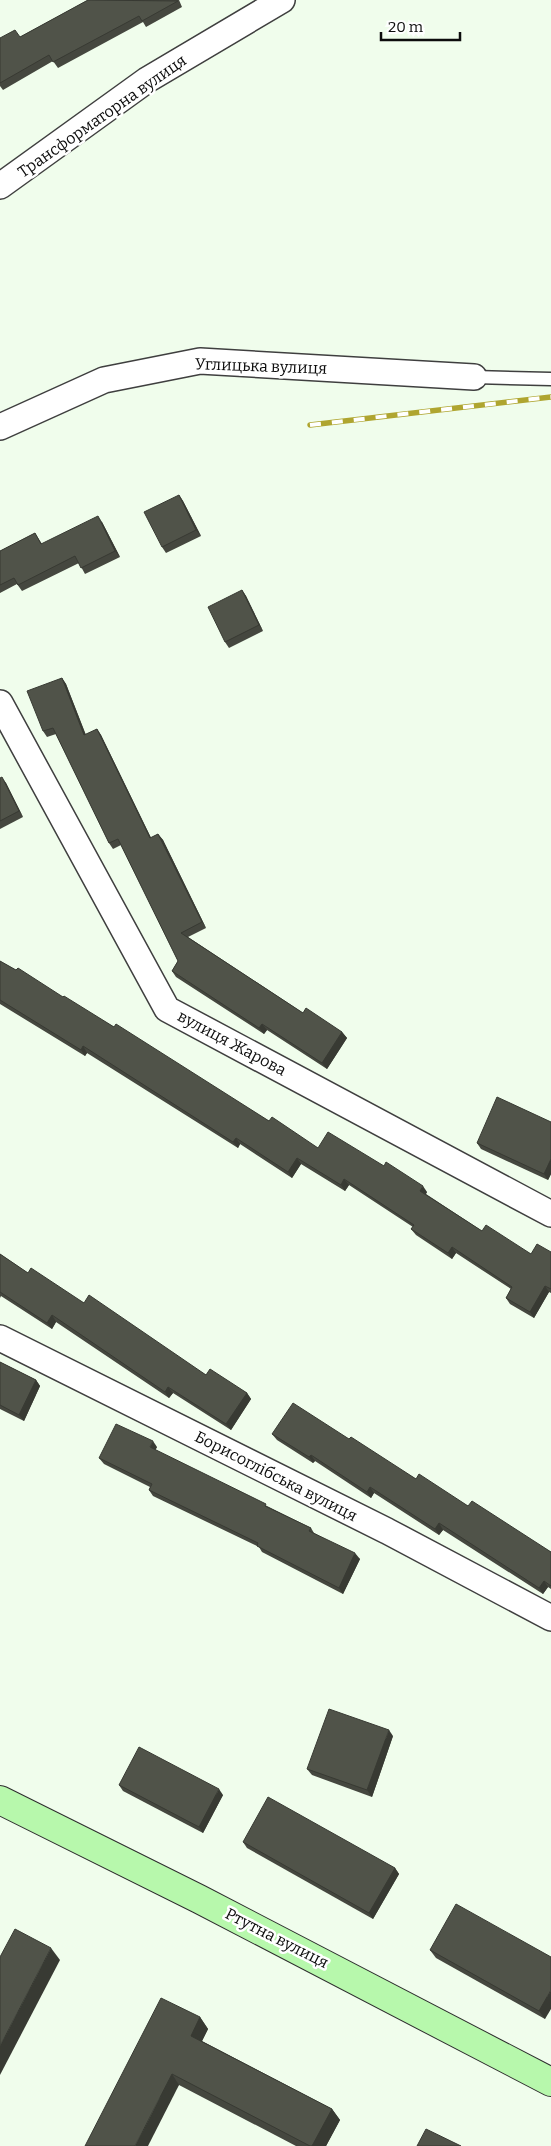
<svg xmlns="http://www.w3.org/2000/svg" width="551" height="2146" font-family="Bitter,serif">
<rect width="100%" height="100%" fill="#f0fdec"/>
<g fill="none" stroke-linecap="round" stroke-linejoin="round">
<!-- service casing -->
<g stroke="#3f3f3f" stroke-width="15">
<path id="service" d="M474,377L551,379"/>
</g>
<!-- minor casing -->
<g stroke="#3f3f3f" stroke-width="28">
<g id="minor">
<path d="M0,186L147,80L282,0"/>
<path d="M0,427L104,380L200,361L474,377"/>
<path d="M0,703L167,1009L551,1214"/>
<path d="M0,1338L387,1531L551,1618"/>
</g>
</g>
<!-- secondary casing -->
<g stroke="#2e2e2e" stroke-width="30">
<path id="secondary" d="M0,1800L199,1899L551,2082"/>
</g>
<!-- service -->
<use href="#service" stroke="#fff" stroke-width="12"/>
<!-- minor -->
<use href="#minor" stroke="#fff" stroke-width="25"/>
<!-- secondary -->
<use href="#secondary" stroke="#b7f8ac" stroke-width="28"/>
<!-- rail casing -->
<g stroke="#afa530" stroke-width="5.5">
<path id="rail" d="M310,425L551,397"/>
</g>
<!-- rail -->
<use href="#rail" stroke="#fff" stroke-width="4" stroke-dasharray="11" stroke-linecap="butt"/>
</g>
<!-- wall -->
<g fill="#45473f">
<path d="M88,0H179L182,7L146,27L143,22L58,68L53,61L3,90L0,86V38L20,37Z"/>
<path d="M179,495L183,501L201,536L166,553L162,547Z"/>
<path d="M102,522L120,557L85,574L79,563L22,591L17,584L0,593V551L35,533L42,544Z"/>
<path d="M242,590L246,596L263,631L229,648L225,642Z"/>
<path d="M62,678L66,684L86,735L97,729L101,735L151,838L158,834L163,840L206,928L188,937L303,1013L342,1032L347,1038L327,1069L267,1030L264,1034L176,977L172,971L178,961L121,845L113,849L109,843L56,734L47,737L43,731Z"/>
<path d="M0,778L6,783L23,817L0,829Z"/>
<path d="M0,961L114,1027L269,1121L318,1148L427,1192L426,1194L482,1231L531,1254L551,1252V1293L549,1292L534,1318L510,1304L506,1298L511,1289L456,1253L452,1259L416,1235L411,1229L413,1227L349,1185L345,1191L301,1164L292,1178L240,1144L238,1148L87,1053L85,1056L0,1004Z"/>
<path d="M551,1122V1174L548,1180L481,1149L477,1143Z"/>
<path d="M0,1254L28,1273L84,1303L206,1375L247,1393L251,1399L231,1430L173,1393L169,1398L56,1322L52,1329L1,1296L0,1298Z"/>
<path d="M0,1362L36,1380L40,1386L24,1421L0,1409Z"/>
<path d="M272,1434L349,1439L416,1479L468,1506L551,1552V1589L548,1587L543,1594L443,1530L439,1535L374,1493L371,1498L315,1461L313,1463L277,1440Z"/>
<path d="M157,1447L155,1450L311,1528L314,1533L360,1559L343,1594L262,1552L259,1547L153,1496L149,1490L150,1487L104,1464L99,1458Z"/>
<path d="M393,1736L372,1797L312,1775L307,1769Z"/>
<path d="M119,1785L223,1795L203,1833L123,1791Z"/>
<path d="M243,1842L395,1868L399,1874L373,1919L247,1848Z"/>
<path d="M430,1950L551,1957L545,2019L436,1958Z"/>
<path d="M200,2017L208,2029L202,2041L332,2109L340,2120L326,2146H296L179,2085L85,2146Z"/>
</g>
<!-- shaded-wall -->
<g fill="#383a33">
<path d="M179,495L183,501L201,536L196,530Z"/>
<path d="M98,516L102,522L120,557L115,551Z"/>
<path d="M242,590L246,596L263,631L259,625Z"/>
<path d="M62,678L66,684L88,741L84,735Z"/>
<path d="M97,729L101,735L154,844L150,838Z"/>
<path d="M2,777L6,783L23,817L19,811Z"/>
<path d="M158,834L163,840L206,928L202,922Z"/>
<path d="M262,1024L267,1030L264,1034L259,1028Z"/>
<path d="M342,1032L347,1038L327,1069L322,1063Z"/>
<path d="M83,1046L87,1053L85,1056L81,1050Z"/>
<path d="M236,1138L240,1144L238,1148L233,1142Z"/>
<path d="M297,1158L301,1164L292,1178L288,1172Z"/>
<path d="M551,1159V1174L548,1180L544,1174Z"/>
<path d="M344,1179L349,1185L345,1191L341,1185Z"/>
<path d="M423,1186L427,1192L424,1197L420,1191Z"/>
<path d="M452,1247L456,1253L452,1259L448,1253Z"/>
<path d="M545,1286L549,1292L534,1318L530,1312Z"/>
<path d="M52,1315L56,1322L52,1329L47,1323Z"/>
<path d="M36,1380L40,1386L24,1421L19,1415Z"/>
<path d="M168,1387L173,1393L169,1398L165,1392Z"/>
<path d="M247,1393L251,1399L231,1430L226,1424Z"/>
<path d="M153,1441L157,1447L154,1453L150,1447Z"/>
<path d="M311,1455L315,1461L313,1463L309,1457Z"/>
<path d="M370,1487L374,1493L371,1498L367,1492Z"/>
<path d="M439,1523L443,1530L439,1535L435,1529Z"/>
<path d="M355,1553L360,1559L343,1594L339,1588Z"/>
<path d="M544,1581L548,1587L543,1594L539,1588Z"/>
<path d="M389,1730L393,1736L372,1797L367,1790Z"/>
<path d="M219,1789L223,1795L203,1833L199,1827Z"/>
<path d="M395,1868L399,1874L373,1919L369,1913Z"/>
<path d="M51,1948L60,1960L0,2075V2046Z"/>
<path d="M551,1990V2009L545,2019L539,2011Z"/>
<path d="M200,2017L208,2029L199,2047L191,2036Z"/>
<path d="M172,2074L179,2085L148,2146H135Z"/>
<path d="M332,2109L340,2120L326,2146H312Z"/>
</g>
<!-- building -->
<g fill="#505349" stroke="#383a33">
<path d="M88,0L178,1L142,21L139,16L53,62L49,55L0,83V38L15,30L20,37Z"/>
<path d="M179,495L196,530L162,547L144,512Z"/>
<path d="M98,516L115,551L81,568L75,556L18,585L14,578L0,585V551L35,533L41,544Z"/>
<path d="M242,590L259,625L225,642L208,607Z"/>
<path d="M62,678L84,735L97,729L150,838L158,834L202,922L181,933L303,1013L306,1008L342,1032L322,1063L262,1024L259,1028L172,971L178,961L118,839L109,843L53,728L43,731L27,691Z"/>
<path d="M2,777L19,811L0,821V778Z"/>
<path d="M0,961L16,970L18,968L63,997L64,996L114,1027L116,1024L269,1121L272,1117L318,1148L328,1132L384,1166L386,1162L423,1186L420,1191L482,1231L486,1225L531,1254L537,1244L551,1252V1289L545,1286L530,1312L506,1298L512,1287L452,1247L448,1253L411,1229L414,1225L344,1179L341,1185L297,1158L288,1172L236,1138L233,1142L83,1046L81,1050L0,1000Z"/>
<path d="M497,1097L551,1122V1159L544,1174L477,1143Z"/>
<path d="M0,1254L28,1273L31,1268L84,1303L89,1295L206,1375L210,1369L247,1393L226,1424L168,1387L165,1392L52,1315L47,1323L0,1292Z"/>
<path d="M0,1362L36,1380L19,1415L0,1405Z"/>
<path d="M293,1403L349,1439L351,1437L416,1479L419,1474L468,1506L472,1501L551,1552V1586L544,1581L539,1588L439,1523L435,1529L370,1487L367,1492L311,1455L309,1457L272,1434Z"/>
<path d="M116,1424L153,1441L150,1447L266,1504L265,1506L311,1528L309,1531L355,1553L339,1588L257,1546L258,1543L149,1490L152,1484L99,1458Z"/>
<path d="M329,1709L389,1730L367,1790L307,1769Z"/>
<path d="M139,1747L219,1789L199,1827L119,1785Z"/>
<path d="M268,1797L395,1868L369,1913L243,1842Z"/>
<path d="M456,1904L551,1957V1990L539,2011L430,1950Z"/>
<path d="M15,1929L51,1948L0,2046V1957Z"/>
<path d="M161,1998L200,2017L191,2036L332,2109L312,2146H310L172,2074L135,2146H85Z"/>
<path d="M426,2129L461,2146H417Z"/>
</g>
<g text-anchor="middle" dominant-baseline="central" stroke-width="5" stroke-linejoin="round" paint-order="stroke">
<!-- street labels -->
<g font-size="16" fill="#0c0c0c" stroke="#fff">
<text transform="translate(102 116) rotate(-35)">Трансформаторна вулиця</text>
<text transform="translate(261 366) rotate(2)">Углицька вулиця</text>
<text transform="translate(232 1043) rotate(28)">вулиця Жарова</text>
<text transform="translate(276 1476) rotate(27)">Борисоглібська вулиця</text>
<text transform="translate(277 1938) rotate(27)">Ртутна вулиця</text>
</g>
</g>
<!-- scale -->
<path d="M381 32v8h79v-8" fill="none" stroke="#0c0c0c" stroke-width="2.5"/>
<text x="388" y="32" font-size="15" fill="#0c0c0c" stroke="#ffffff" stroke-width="4" paint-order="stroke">20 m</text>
</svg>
